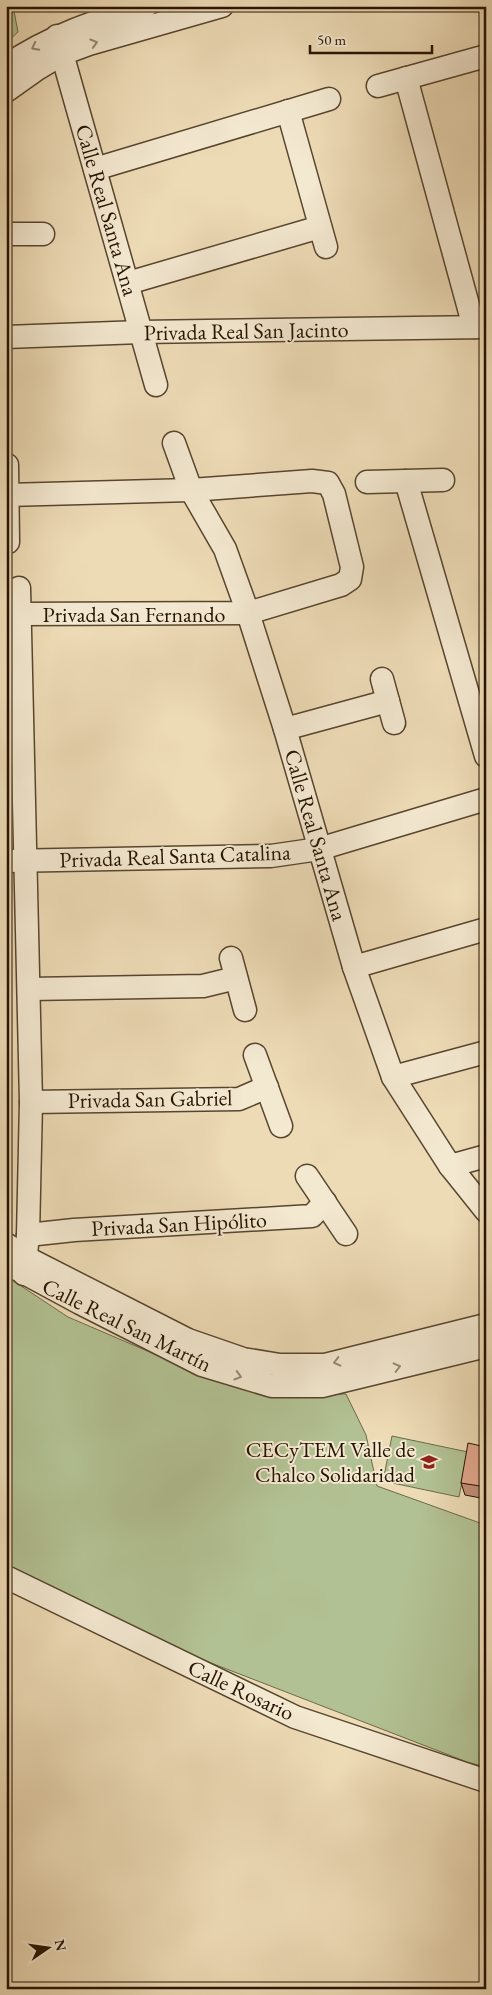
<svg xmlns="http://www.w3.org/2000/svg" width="492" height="1995" font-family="'EB Garamond',serif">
<rect width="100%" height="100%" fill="#eddbb6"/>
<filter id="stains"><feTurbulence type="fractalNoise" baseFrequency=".004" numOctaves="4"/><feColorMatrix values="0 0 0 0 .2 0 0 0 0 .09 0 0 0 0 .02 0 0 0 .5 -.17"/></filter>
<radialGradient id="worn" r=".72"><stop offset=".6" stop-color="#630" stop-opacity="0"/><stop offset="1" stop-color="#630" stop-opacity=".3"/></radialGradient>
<!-- green -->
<g fill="#b2c193" stroke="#6c6a4a">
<path d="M6,6H13L18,32L6,43Z"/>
<path d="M6,1276L68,1317L194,1371L272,1395L346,1394L366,1435L377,1486L480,1523H486V1767L467,1762L149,1639L6,1566Z"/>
<path d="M392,1436L468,1452L459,1497L383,1481Z"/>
</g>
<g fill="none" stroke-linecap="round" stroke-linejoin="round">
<!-- minor casing -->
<g stroke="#58452e" stroke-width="25">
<g id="minor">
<path d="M57,36L156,385"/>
<path d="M6,66C49,36 96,21 146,6"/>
<path d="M406,78L474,327"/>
<path d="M378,86L486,56"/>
<path d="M6,91L37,69L62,54L89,44L222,6"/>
<path d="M288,111L326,247"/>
<path d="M95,169L329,99"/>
<path d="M6,234H43"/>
<path d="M128,283L320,227"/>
<path d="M6,337L141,332L486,327"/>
<path d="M174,443L191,490L225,549L248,613L285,729L354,967L393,1077L450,1166L486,1211"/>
<path d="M7,465L8,542"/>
<path d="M406,481L486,756"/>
<path d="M367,482L443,480"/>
<path d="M7,495L191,490L312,481L328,483L334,494L352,567L350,579L341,585L248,613L20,614"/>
<path d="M19,588L31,1102L28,1235L24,1274"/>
<path d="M382,679L394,723"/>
<path d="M285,729L388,701"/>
<path d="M6,861L271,856L319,849L486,799"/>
<path d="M231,958L245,1010"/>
<path d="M354,967L486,929"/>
<path d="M30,989L203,986L236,978"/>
<path d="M255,1055L281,1126"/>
<path d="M393,1077L486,1052"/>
<path d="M31,1102L239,1099L267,1087"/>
<path d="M450,1166L486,1156"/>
<path d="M307,1176L346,1234"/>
<path d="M28,1235L74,1230L312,1216L325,1202"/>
<path d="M6,1244L25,1257L188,1340L243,1359L280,1365H325L486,1325"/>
<path d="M6,1263L80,1303L202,1365L272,1386H322L486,1346"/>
<path d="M6,1577L295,1717L486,1781"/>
</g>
</g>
<!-- minor -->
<use href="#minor" stroke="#f3e8d0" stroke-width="22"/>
</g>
<!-- wall -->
<path fill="#c18f78" stroke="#261300" d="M486,1447V1499L465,1495L461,1483Z"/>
<!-- building -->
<path fill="#e0a68c" stroke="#261300" d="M468,1443L486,1447V1487L461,1483Z"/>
<!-- one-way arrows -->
<defs><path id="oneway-chevron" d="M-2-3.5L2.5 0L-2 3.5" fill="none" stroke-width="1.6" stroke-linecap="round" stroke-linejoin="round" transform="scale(1.25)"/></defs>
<g stroke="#978872">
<use href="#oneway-chevron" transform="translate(94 43) rotate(-17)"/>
<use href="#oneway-chevron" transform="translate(35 47) rotate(153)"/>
<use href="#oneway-chevron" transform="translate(337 1362) rotate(166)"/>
<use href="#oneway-chevron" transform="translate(397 1367) rotate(-14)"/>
<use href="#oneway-chevron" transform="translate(238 1376) rotate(16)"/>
</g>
<!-- icons -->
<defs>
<g id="school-bare" transform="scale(1.35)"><path d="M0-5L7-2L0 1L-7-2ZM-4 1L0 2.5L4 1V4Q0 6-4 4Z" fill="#8f2418" stroke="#f3e8d0" stroke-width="2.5" paint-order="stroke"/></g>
</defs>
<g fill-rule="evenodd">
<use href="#school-bare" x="429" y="1462"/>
</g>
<g text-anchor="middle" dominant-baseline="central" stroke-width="4" stroke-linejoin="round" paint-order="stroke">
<!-- street labels -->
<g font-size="22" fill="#261300" stroke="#f3e8d0">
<text transform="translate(107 210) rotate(74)">Calle Real Santa Ana</text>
<text transform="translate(246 331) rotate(-1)">Privada Real San Jacinto</text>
<text x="134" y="614">Privada San Fernando</text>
<text transform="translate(316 835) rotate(74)">Calle Real Santa Ana</text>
<text transform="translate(175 856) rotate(-2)">Privada Real Santa Catalina</text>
<text transform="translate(150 1099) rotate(-1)">Privada San Gabriel</text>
<text transform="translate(179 1224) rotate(-3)">Privada San Hipólito</text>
<text transform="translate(127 1325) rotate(26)">Calle Real San Martín</text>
<text transform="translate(241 1690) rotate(25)">Calle Rosario</text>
</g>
<!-- poi labels -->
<g font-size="22" fill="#261300" stroke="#f3e8d0" text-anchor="end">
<text x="415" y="1449">CECyTEM Valle de<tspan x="415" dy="25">Chalco Solidaridad</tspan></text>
</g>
</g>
<!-- margin -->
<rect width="492" height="1995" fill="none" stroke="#eddbb6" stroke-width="25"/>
<rect x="8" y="8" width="477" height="1980" fill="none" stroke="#261300" stroke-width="2.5"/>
<rect x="12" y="12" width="467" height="1970" fill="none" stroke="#261300"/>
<!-- north arrow -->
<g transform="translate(48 1948) rotate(77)" stroke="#f3e8d0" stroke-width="4" paint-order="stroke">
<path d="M0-4L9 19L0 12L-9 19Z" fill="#261300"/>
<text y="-8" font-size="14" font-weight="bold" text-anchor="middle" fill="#261300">N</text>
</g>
<!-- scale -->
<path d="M310 45v8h122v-8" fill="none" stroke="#261300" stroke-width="2.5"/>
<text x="317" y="45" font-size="15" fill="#261300" stroke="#f3e8d0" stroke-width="4" paint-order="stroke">50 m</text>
<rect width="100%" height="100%" filter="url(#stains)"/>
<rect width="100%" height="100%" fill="url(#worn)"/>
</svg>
